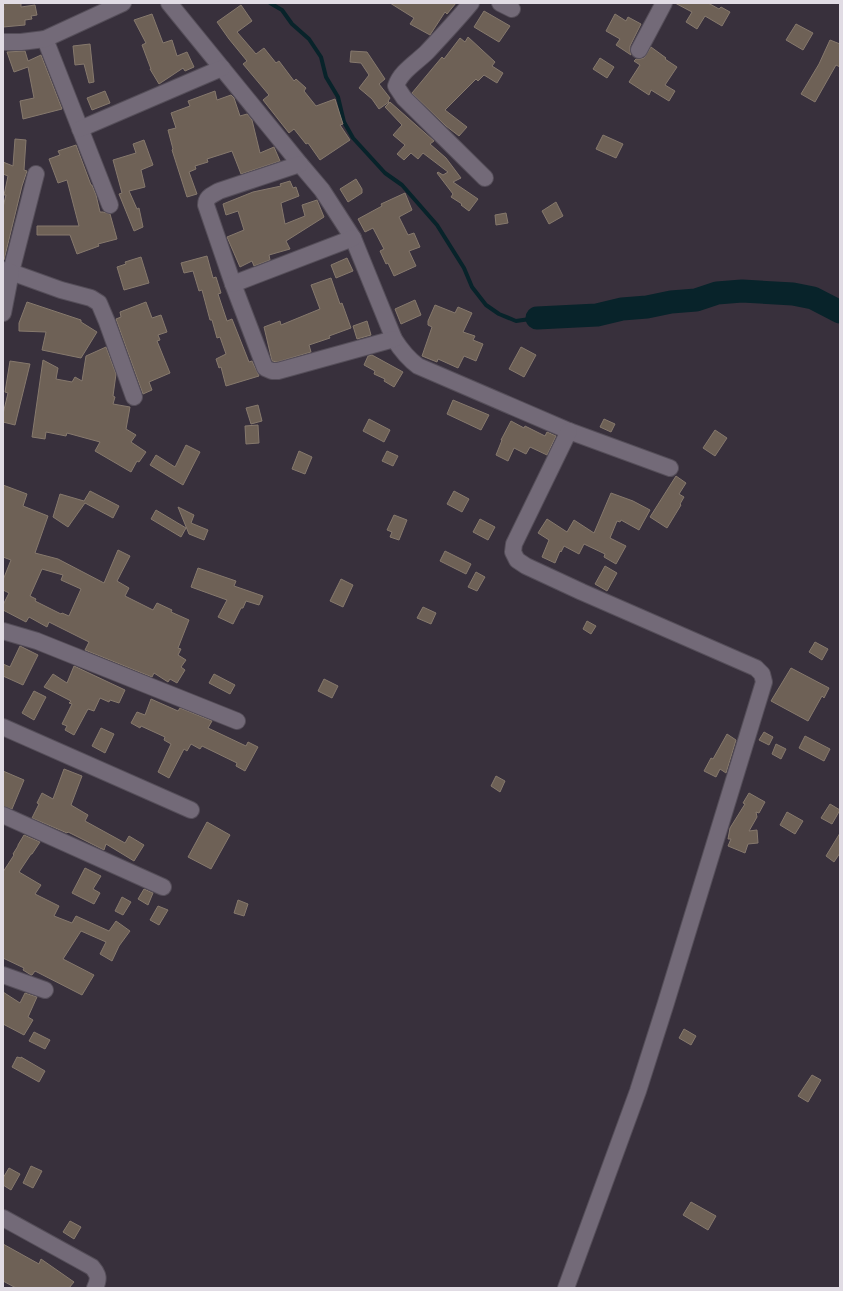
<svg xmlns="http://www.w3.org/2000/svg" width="843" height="1291" font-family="'Roboto Condensed',sans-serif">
<rect width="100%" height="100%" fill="#38303c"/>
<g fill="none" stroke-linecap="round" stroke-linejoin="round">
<!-- stream -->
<path stroke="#08232a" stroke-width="4" d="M270,3L282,10L292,24L309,39L321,57L326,77L338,97L344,122L353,138L385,173L402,185L437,225L464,268L472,287L486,305L499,314L516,321L537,318"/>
<!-- river -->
<path stroke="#08232a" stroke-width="23" d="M537,318L597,315L622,309L647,307L671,302L696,300L717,293L742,291L793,294L813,298L840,312"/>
</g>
<!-- building -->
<g fill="#6e6156" stroke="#86796d" fill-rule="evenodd">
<path d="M3,3H21V7L35,5L37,15L31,16L32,19L25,20V25L3,27V10H4Z"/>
<path d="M390,3H456L447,14L445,12L430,35L410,24L414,18Z"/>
<path d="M675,3H708L719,9L721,7L730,12L722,26L705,16L697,29L686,22L692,12Z"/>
<path d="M241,5L252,21L237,32L256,54L264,48L276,63L279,61L294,81L296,79L306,88L304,91L316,106L335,99L343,124L340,125L350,140L320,160L308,143L306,144L294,129L289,133L263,100L269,95L243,64L247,61L229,39L217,22Z"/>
<path d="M484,11L510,26L499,42L474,27Z"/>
<path d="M152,14L163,43L172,40L177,56L187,52L194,67L185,71L183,68L159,84L150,69H151L142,45L146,43L134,20Z"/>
<path d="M615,14L626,21L628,17L641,24L630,46V51L631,55L616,45L620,39L606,31Z"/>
<path d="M796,24L813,33L803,50L786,40Z"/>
<path d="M468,37L495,62L492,66L503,73L497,83L484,75L478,81L476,79L445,110L467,127L459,136L446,126L412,93L442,57L444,59L460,38L465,42Z"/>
<path d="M830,40L840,44V67L836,65L815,102L801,94L819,64Z"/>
<path d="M90,44L94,82L89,83L84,64L75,65L73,46Z"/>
<path d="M651,47L666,58L665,59L677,67L665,85L675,91L669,101L651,90L649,95L629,82L640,65L634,61L636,59H640L644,58Z"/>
<path d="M25,51L28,61L41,55L62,109L23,119L20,101L34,98L28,67L14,72L7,52Z"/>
<path d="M351,51L367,52L385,79L379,84L390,98L388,101L389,102L379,109L372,99L359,88L369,75L361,63L350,62Z"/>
<path d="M600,58L614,67L607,78L593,69Z"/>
<path d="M105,91L110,103L92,110L87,98Z"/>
<path d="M215,91L217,100L231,95L234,98L240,116L247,114L252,120L260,153L274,147L280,161L241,174L232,151L207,159L208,162L195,166L196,169L189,172L197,194L187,197L172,150L173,149L168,130L176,128L171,113L190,106L188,101Z"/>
<path d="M390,102L434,141L430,144L446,158L461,178L453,182L478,199L469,211L461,205L462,204L451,197L453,194L437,173L438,172L443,175L448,172L423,153L418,159L411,153L404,160L397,154L405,145L393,135L402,125L385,107Z"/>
<path d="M603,135L623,144L616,158L596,149Z"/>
<path d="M15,139L26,140L24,170L27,171L22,186L4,260H3V207L6,195H4L8,176L3,174V162L13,166Z"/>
<path d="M144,140L153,165L141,170L145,187L129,191L137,209L139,208L143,227L134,231L119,194L122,193L113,160L136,153L133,144Z"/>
<path d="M76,145L91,185H92L96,195L100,212H103L110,214L117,239L98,244L99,246L77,254L70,235H37V226H79L67,180L58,183L49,159L60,155L58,151Z"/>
<path d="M356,179L362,189V193L348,202L340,189Z"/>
<path d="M290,181L293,188L296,187L299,196L281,203L285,224L305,216L302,205L317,200L324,217L286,241L290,249L269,255L270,260L254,266L252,261L240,267L227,237L244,230L238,211L226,215L223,204L253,192L281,186L280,184Z"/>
<path d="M405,193L412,210L399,217L408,235L414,233L420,247L409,251L416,266L394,276L388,263L386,264L380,251L384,249L373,228L365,232L358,219L382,206L381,204Z"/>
<path d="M556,202L563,216L549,224L542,211Z"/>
<path d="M506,213L508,223L496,225L495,215Z"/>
<path d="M207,256L213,278L216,277L221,293L218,294L227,321L232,319L249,362L252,361L259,376L226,386L221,367L219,368L216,359L226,354L220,337L217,338L212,320H210L202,290L199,291L193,271L184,273L181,263Z"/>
<path d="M141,257L149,283L124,290L117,267L126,264L125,262Z"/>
<path d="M347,258L353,271L336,278L331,265Z"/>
<path d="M331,278L340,304L342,303L351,328L329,336L330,338L309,345L311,352L277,362L272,361L264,327L280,321L281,325L320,309L311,285Z"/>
<path d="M415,300L421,315L401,324L395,309Z"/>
<path d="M27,302L81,320V322L97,332L81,358L42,350L46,332L19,331V323Z"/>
<path d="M146,302L152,318L161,315L167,332L158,335L160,340L157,341L170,373L149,382L152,390L143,394L116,319L121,317L120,312Z"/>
<path d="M435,305L455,313L458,307L472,313L463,332L475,336L473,340L483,344L476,361L464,356L458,368L438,359L437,362L422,356L432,327L428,325V321Z"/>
<path d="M367,321L371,335L357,339L353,326Z"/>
<path d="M106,347L116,374L113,396L115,397L113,404L130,407L126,429L136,435L131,442L146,452L139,462L137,461L131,472L95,451L100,442L67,433L66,436L46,432L45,439L32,437L43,360L58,368L56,379L72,382L75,377L82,381L86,356Z"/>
<path d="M521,347L536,355L524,377L509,369Z"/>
<path d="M372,355L403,372L394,387L384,381L385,379L374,374L375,371L364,365L368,356Z"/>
<path d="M10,361L30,364L15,425L3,422V414L8,393L5,392Z"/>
<path d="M453,400L489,415L481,430L447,414Z"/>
<path d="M258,405L262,421L251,424L246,408Z"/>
<path d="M369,419L390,430L384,442L363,431Z"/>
<path d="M604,419L615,424L611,432L600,427Z"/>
<path d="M511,421L524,428L525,426L545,436L547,432L556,436L547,455L530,447L526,454L514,448L508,461L496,455L502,440H501Z"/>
<path d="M258,425L259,443L246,444L245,426Z"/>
<path d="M715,430L727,438L715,456L703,448Z"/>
<path d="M186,445L200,452L183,485L150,465L156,455L175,467Z"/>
<path d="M299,451L312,457L305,474L292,469Z"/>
<path d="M387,451L398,456L393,466L382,461Z"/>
<path d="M676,476L686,483L679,494L684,497L680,504L681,505L667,528L650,517Z"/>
<path d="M3,485L27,494L23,506L48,516L35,553L58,559L104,583L118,550L130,556L117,581L129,588L125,596L153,610L157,603L172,610L171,612L189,620L178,648L181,649L178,655L186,660L181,667L185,670L177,683L170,679L168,682L154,673L152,677L85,650L89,642L49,622L47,627L29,617L26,622L3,610V605L9,593L3,590V580L11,560L3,557ZM42,569L63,575L61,580L81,589L69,616L62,613L61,614L35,601L36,599L30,596Z"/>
<path d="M90,491L119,506L113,518L85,503L68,527L53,517L60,494L84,501Z"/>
<path d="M454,491L469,499L462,512L447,504Z"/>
<path d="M611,493L633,501L650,510L639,530L621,520L620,522L617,521L610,538L626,546L616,564L604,557L605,554L584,544L579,554L564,546L561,552L560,551L555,563L542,557L549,540L538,533L547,519L567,532L574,520L594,533Z"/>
<path d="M178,507L194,515L191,523L208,530L204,540L189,534Z"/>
<path d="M156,510L186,528L181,537L151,519Z"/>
<path d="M394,515L407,520L399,540L390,537L392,532L387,530Z"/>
<path d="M480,519L495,527L488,540L473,532Z"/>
<path d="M445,551L471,564L466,574L440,561Z"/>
<path d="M605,566L617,573L607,591L595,584Z"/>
<path d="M198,568L236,581L234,586L263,596L259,605L246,601L243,608H241L233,624L218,617L227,600L191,587Z"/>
<path d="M476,572L485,577L477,591L468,587Z"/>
<path d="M341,579L353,585L343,607L330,601Z"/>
<path d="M423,607L436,613L431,624L417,618Z"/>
<path d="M587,621L596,626L591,634L583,629Z"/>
<path d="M815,642L828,649L822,660L809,652Z"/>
<path d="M20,646L38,655L23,685L3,676V664L10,667Z"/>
<path d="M74,666L125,690L119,703L110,700L109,702L100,698L94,711L88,709L74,735L65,730L67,726L62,724L72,704L69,703L71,701L44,687L53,674L67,683Z"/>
<path d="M791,668L829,688L824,698L822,696L808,721L771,701Z"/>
<path d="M214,674L235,685L230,694L209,683Z"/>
<path d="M324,679L338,686L332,698L318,691Z"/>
<path d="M34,691L46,697L34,720L22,713Z"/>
<path d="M151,699L178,711L180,708L212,721L208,728L246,746L248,742L258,747L245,771L236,766L237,763L202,746L200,749L191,744L187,751L184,749L169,778L158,772L171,744L164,740L165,737L141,726L140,728L131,723L137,712L145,715Z"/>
<path d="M101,728L114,734L105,753L92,746Z"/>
<path d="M764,732L773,737L769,745L759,740Z"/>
<path d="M727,734L736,740L726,773L720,769L716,777L704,771L711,758L713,759Z"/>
<path d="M805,736L830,749L824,761L799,748Z"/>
<path d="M776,744L786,749L781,759L772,754Z"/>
<path d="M64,769L82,776L71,805L88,815L85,821L125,843L129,836L144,845L134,861L106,844L104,850L68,832L67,833L32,818L39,804L37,803L42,793L53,799Z"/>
<path d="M3,771L24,780L12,809L3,806Z"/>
<path d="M496,776L505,781L500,792L491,786Z"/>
<path d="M749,793L765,802L759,813L756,812L757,817L749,831L757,830L758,843L748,844L745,853L728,846L731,839H728L730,828L745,804L743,803Z"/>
<path d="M830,804L840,810L832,824L821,818Z"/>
<path d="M787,812L803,821L795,834L780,825Z"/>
<path d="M207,822L230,835L211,869L188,857Z"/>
<path d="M840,833V853L834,862L826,856Z"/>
<path d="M24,835L40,842L32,854H31L19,872L41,885L35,894L59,906L54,916L72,923L76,916L109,931L116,921L130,931L119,946L112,961L100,954L106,942L81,931L63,959L94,975L82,995L35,971L32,975H31L23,970L24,968L3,958V872L14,855L13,854L18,846V845Z"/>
<path d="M85,868L101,876L93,889L100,893L94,904L72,893Z"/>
<path d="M144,889L153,893L148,905L138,899Z"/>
<path d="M122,897L131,902L123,915L115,911Z"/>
<path d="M238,900L248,904L244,916L234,913Z"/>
<path d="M158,906L168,910L159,925L150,920Z"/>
<path d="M3,992L20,1003L25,993L37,997L28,1017L33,1020L24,1035L3,1024Z"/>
<path d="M684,1029L696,1036L691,1045L679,1038Z"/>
<path d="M34,1032L50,1040L45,1049L29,1041Z"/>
<path d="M17,1057L21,1058V1057L45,1071L39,1082L12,1067Z"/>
<path d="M812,1075L821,1080L808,1102L798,1096Z"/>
<path d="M31,1166L42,1171L33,1188L23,1183Z"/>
<path d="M9,1168L20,1174L11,1190L3,1185V1178Z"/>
<path d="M691,1202L716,1216L708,1230L683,1215Z"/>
<path d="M70,1221L81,1227L74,1239L63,1232Z"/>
<path d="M3,1244L39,1264L41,1259L74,1282L69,1288H16L3,1281Z"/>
</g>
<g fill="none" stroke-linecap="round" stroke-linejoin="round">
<!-- minor casing -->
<g stroke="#554e59" stroke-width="18">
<g id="minor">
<path d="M169,3L300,164L322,190L353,238L394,339C401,350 407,358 418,366L569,431L670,468"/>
<path d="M471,3C457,20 442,36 427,52C417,62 400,72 396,86L404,98L485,178"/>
<path d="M500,3L512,9"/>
<path d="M45,39L110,205"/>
<path d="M3,42H21L45,39L123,3"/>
<path d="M639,50L664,3"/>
<path d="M80,129L222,68"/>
<path d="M300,164L219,191C213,195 206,196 206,205L233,284L265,368L272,371H278L394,339"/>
<path d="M36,174L11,272L61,290L91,298L99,303L107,322L134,397"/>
<path d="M3,270L11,272L3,313"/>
<path d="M233,284L353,238"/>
<path d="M3,631L37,641L237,721"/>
<path d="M3,727L191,810"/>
<path d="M3,815L163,887"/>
<path d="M3,975L45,990"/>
<path d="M3,1218L92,1267C99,1275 99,1279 95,1288"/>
<path d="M566,1288L638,1091L665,1006L764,682L762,674L756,668L582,592L526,566L517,560L513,552L514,544L569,431"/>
</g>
</g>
<!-- minor -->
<use href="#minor" stroke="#736a78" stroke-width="16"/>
</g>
<!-- border -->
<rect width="843" height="1291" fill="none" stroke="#e1dce4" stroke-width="8"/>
</svg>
